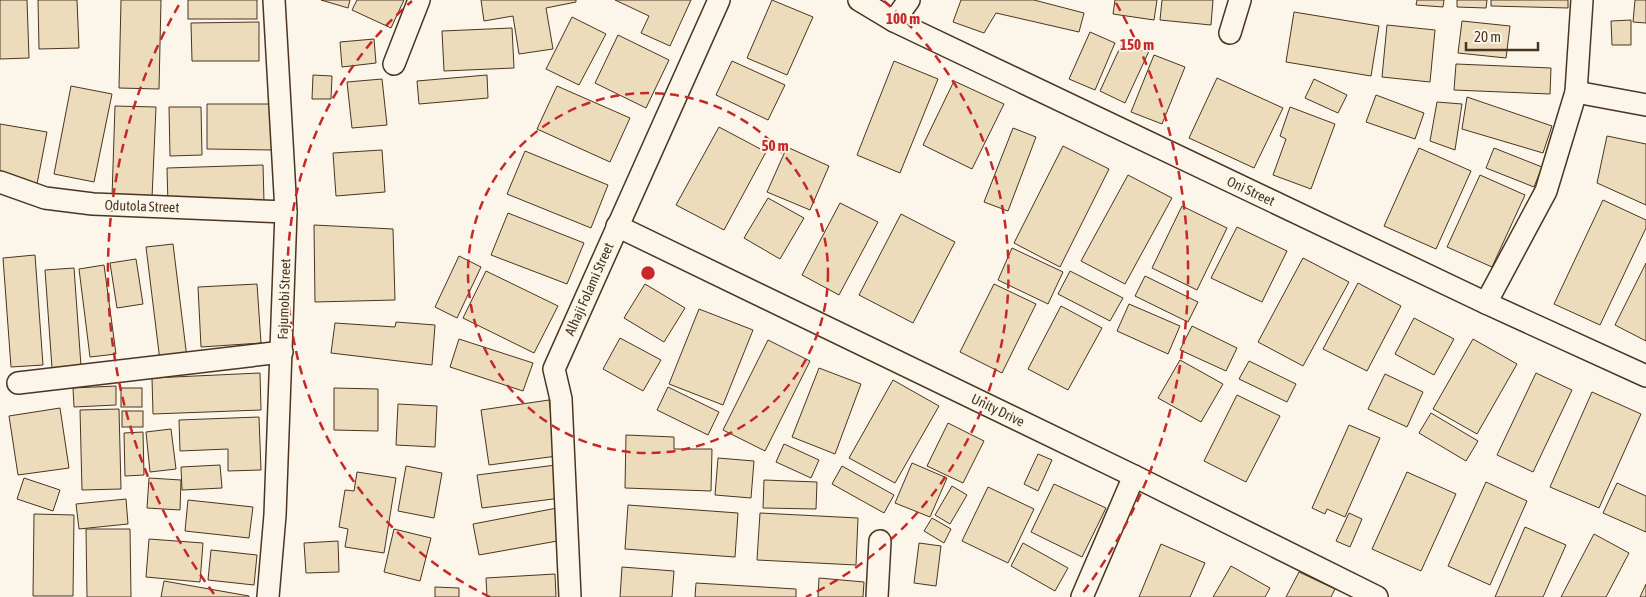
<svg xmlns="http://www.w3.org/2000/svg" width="1646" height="597" font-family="'Asap Condensed',sans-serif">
<rect width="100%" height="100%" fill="#fbf6e9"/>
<!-- building -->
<g fill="#ecdcbc" stroke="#4a3520">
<path d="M0,0H27L29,58L0,59Z"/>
<path d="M38,0H77L79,48L39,49Z"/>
<path d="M121,0H161L159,89L119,88Z"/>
<rect x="188" y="0" width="69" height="19"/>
<path d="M321,0H350L348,8Z"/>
<path d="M357,0H404L391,28L352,10Z"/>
<path d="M481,0H576V2L546,8L553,49L519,54L513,16L484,21Z"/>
<path d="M615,0H691L670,46L641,33L649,16Z"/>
<path d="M772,0L813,17L787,75L747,58Z"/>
<path d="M961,0H1034L1084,13L1079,32L996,13L984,33L953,22Z"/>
<path d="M1115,0H1157L1154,20L1113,14Z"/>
<path d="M1162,0H1213L1211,25L1160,20Z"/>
<path d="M1417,0H1444L1443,7L1416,5Z"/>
<path d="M1457,0H1487L1486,8L1457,7Z"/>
<path d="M1491,0H1568V8L1491,6Z"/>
<path d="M1635,0H1646V23L1633,22Z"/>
<path d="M1294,12L1379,26L1371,76L1286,62Z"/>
<path d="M572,17L606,34L579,85L546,69Z"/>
<path d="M1631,20V45H1612L1611,21Z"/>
<path d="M1462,21L1510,26L1506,58L1458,53Z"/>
<path d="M259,22V61H192L191,23Z"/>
<path d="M1387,25L1435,30L1430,82L1382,77Z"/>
<path d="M512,28L514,68L444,71L442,31Z"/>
<path d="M1090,32L1115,43L1095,90L1069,79Z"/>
<path d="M618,35L669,60L646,108L595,83Z"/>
<path d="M374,39L376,63L342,67L340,42Z"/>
<path d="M1124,39L1149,51L1125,103L1100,91Z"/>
<path d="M1154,55L1185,67L1162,124L1131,112Z"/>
<path d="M732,61L785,85L768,120L716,95Z"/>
<path d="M894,61L938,79L900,173L857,155Z"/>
<path d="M1456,64L1551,68L1550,94L1454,90Z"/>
<path d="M313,75L332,76L331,99H312Z"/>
<path d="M487,75L488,98L419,104L417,81Z"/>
<path d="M1217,78L1283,108L1254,168L1189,138Z"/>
<path d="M382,79L387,125L352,128L347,82Z"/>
<path d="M1314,79L1347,95L1338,113L1305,98Z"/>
<path d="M954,81L1004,104L972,169L923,145Z"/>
<path d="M71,86L112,94L94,182L54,174Z"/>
<path d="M557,86L630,118L610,162L537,129Z"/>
<path d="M1376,95L1424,113L1415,139L1366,122Z"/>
<path d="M1467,97L1552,126L1543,153L1462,129Z"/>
<path d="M1437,102L1462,104L1455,150L1430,141Z"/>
<path d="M207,104H272V150L207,149Z"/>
<path d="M115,106L156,107L152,198L112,197Z"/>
<path d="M169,107H201L202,155L170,156Z"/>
<path d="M1290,107L1335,124L1311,189L1273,175L1286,139L1280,136Z"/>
<path d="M0,124L47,132L37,184L0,178Z"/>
<path d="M719,127L766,152L724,230L676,205Z"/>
<path d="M1013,128L1036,137L1008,211L984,202Z"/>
<path d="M1607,136L1646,144V205L1597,183Z"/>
<path d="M1063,146L1109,169L1060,267L1014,243Z"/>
<path d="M787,147L829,166L810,210L767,192Z"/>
<path d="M1419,148L1471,171L1436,249L1384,226Z"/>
<path d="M1494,148L1542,167L1534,187L1486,168Z"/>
<path d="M382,150L385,192L336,196L333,153Z"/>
<path d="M525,151L608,185L591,228L507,194Z"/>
<path d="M263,165L264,202L168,205L167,168Z"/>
<path d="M1128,175L1172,198L1125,284L1081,261Z"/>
<path d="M1480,175L1525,195L1492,267L1447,247Z"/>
<path d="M768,198L804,218L780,259L744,238Z"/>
<path d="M1603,200L1646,220V228L1600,325L1554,304Z"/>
<path d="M840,203L878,222L839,295L802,275Z"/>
<path d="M1182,206L1227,228L1197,290L1152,268Z"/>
<path d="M508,213L584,243L567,284L491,255Z"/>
<path d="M901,214L955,242L913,323L859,295Z"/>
<path d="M314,225L393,229L395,300L315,302Z"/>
<path d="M1237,227L1287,251L1262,302L1211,278Z"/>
<path d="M173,244L187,358L160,361L146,247Z"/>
<path d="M1012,248L1063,272L1048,304L998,280Z"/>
<path d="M35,255L43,365L11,367L3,258Z"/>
<path d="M459,256L481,267L457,318L435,307Z"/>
<path d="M1303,258L1349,282L1303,366L1258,342Z"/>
<path d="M136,259L143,304L117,308L110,263Z"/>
<path d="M1646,263V341L1615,325Z"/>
<path d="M104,265L116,354L90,357L79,269Z"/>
<path d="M74,268L81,366L52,368L45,270Z"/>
<path d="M486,271L558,306L534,353L463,318Z"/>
<path d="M1070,271L1123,298L1110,321L1058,294Z"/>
<path d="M1145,276L1198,302L1188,322L1135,296Z"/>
<path d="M1358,283L1401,306L1367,371L1323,349Z"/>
<path d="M257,284L261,343L201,347L198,287Z"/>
<path d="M645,284L685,308L664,342L624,318Z"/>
<path d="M994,284L1036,304L1002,373L960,352Z"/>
<path d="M1129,304L1180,326L1168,354L1117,331Z"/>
<path d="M1061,306L1102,328L1068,390L1028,369Z"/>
<path d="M699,309L753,330L723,405L669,384Z"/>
<path d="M1414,318L1454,339L1434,375L1395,354Z"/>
<path d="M396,322L435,325L432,365L331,353L335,323L395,327Z"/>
<path d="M1192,326L1237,348L1226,371L1180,350Z"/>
<path d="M620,338L661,360L643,391L603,369Z"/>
<path d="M459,339L533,363L523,391L450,367Z"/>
<path d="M1473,339L1517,364L1477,434L1433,409Z"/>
<path d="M768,340L810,361L765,451L723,430Z"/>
<path d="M1180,360L1223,384L1201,422L1158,398Z"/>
<path d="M1249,361L1296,384L1287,402L1239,379Z"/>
<path d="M819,368L861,384L835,454L792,437Z"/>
<path d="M260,373L261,410L153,414L152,378Z"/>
<path d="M1536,373L1572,390L1533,472L1497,455Z"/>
<path d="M1385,374L1423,392L1407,427L1368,409Z"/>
<path d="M893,380L939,406L895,483L849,458Z"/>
<path d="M116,386V405L74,407L73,388Z"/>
<path d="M668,387L719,412L708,435L657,410Z"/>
<rect x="121" y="388" width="21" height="19"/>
<path d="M334,388L378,389V431L334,430Z"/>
<path d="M1592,392L1641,414L1599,508L1550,487Z"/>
<path d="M1237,395L1280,416L1246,482L1204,461Z"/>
<path d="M549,400L557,456L489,465L481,410Z"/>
<path d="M398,404L437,406L435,447L396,445Z"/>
<path d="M60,408L69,468L18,475L9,416Z"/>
<path d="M119,409L121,489L82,490L80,410Z"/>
<rect x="122" y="411" width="21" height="16"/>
<path d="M1431,413L1478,441L1466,461L1419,433Z"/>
<path d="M259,417L261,470L228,471V449L180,451L179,420Z"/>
<path d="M948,423L984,441L963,483L927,466Z"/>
<path d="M1349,425L1380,438L1345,517L1327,509L1325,514L1312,508Z"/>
<path d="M171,429L176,469L150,472L146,432Z"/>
<path d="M143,432L144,475L125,476L124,433Z"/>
<path d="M626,435L674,437V449H712L711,491L625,488Z"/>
<path d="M784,444L819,460L811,478L776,462Z"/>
<path d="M1038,454L1052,460L1038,491L1024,484Z"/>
<path d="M718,458L754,461L751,498L715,495Z"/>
<path d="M912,463L947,478L930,517L895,503Z"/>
<path d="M220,465L222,488L182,490L181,467Z"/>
<path d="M556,465L561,498L482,508L477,475Z"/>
<path d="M406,466L442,473L434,518L398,511Z"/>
<path d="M842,466L894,495L884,513L832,484Z"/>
<path d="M357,472L396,478L384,553L345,547L348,529L339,527L345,490L354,491Z"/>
<path d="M1407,472L1456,494L1421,571L1372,549Z"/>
<path d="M24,478L60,490L53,511L17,499Z"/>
<path d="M149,478L181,480L180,510L147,508Z"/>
<path d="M764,480L817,482L816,509L763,508Z"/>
<path d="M1486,482L1527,501L1490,585L1448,566Z"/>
<path d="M1617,483L1646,496V532L1603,513Z"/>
<path d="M1054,484L1106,508L1082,557L1031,532Z"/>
<path d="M952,486L967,495L950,524L935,515Z"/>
<path d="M988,487L1034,509L1008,563L962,541Z"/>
<path d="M126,499L128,524L79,529L76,504Z"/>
<path d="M188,500L253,507L249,538L185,531Z"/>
<path d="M628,505L738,513L735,557L625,549Z"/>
<path d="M557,508L563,540L479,555L473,524Z"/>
<path d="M760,513L858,518L856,565L757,560Z"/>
<path d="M1349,513L1362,519L1350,547L1336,541Z"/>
<path d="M34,514L74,515L73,596H33Z"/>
<path d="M932,518L951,529L944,543L924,531Z"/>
<path d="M1525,527L1566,545L1543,597H1495Z"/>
<path d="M86,529H130L131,597H87Z"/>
<path d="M394,529L431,538L420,581L384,572Z"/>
<path d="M1594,534L1629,553L1606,597H1561Z"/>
<path d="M149,539L203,543L200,582L146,577Z"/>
<path d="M338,541L339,572L306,573L304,543Z"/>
<path d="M919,543L941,546L936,586L914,583Z"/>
<path d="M1023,543L1068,568L1055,591L1011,566Z"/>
<path d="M1161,544L1205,563L1190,597H1139Z"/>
<path d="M211,550L257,555L254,585L208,580Z"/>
<path d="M1231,566L1270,588L1265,597H1213Z"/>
<path d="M622,567L674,571L672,597H620Z"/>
<path d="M1299,572L1335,589L1331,597H1286Z"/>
<path d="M555,574L556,597H487L486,578Z"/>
<path d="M819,578L864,582L863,597H818Z"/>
<path d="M164,581L249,596V597H161Z"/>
<path d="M696,583L796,589V597H695Z"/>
<path d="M1646,584V597H1640Z"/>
<path d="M435,587L459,588V597H435Z"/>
</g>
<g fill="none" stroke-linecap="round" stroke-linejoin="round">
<!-- street casing -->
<g stroke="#4a3520" stroke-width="24">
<g id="street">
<path d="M859,0L894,21L1486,303L1646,376"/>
<path d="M894,21L909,0"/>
<path d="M1230,33L1240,0"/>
<path d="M394,64L419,0"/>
<path d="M1576,92L1646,105"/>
<path d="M0,182L45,198L93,204L286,212"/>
<path d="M617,226L1134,476L1377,597"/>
<path d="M1486,303L1546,191L1576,92L1582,0"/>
<path d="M18,383L282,352"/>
<path d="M268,597L275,515L286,212L274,0"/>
<path d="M570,597L561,399L554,369L719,0"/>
<path d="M877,597L880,541"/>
<path d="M1082,597L1134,476"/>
</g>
</g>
<!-- street -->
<use href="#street" stroke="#fbf6e9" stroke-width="21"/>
</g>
<!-- distance rings -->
<g fill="none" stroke="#c62828" stroke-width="2.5" stroke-dasharray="9 6">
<circle cx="648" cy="273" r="180"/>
<path d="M490 597A360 360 0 0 1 412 1M884 1A360 360 0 0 1 806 597"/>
<path d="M214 594A540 540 0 0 1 180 3M1116 3A540 540 0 0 1 1082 594"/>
</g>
<g text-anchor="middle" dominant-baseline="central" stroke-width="4" stroke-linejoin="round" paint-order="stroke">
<!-- street labels -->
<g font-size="14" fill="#4a3520" stroke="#fbf6e9">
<text transform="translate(1251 191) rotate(25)">Oni Street</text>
<text transform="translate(142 206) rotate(2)">Odutola Street</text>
<text transform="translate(589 289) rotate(-66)">Alhaji Folami Street</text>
<text transform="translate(284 299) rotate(-88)">Fajumobi Street</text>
<text transform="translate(998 410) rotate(26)">Unity Drive</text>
</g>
</g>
<circle cx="648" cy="273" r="8" fill="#c62828" stroke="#fbf6e9" stroke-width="2.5"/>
<g font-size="15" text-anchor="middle" font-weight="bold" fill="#c62828" stroke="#fbf6e9" stroke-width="4" stroke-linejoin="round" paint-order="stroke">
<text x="903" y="24">100 m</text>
<text x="1137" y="50">150 m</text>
<text x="775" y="151">50 m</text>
</g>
<!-- scale -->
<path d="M1466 42v8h72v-8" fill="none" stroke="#4a3520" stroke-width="2.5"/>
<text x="1474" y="42" font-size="15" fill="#4a3520" stroke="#fbf6e9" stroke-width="4" paint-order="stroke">20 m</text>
</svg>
